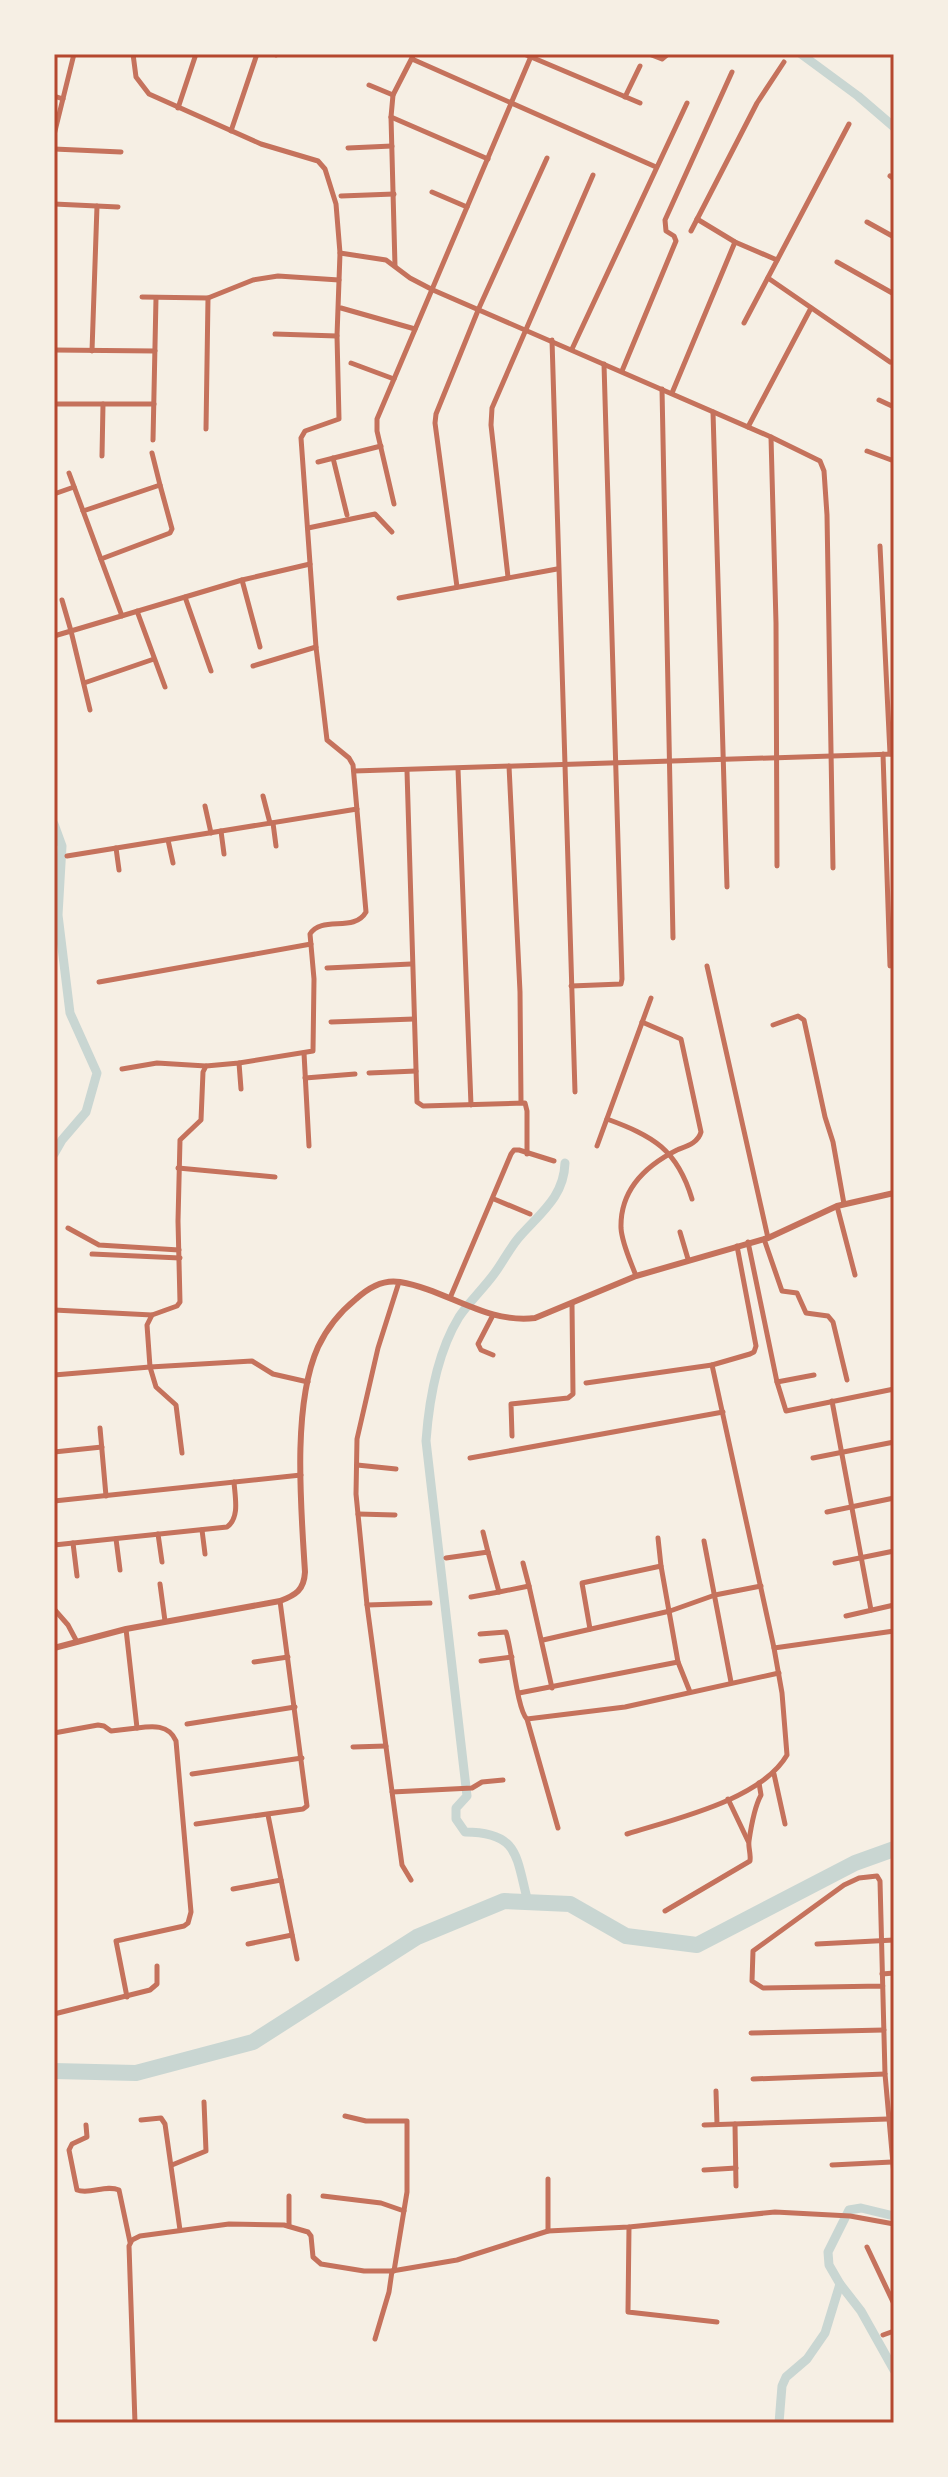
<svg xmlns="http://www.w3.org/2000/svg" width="948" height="2477" font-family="Quicksand,sans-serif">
<rect width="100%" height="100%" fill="#f6efe4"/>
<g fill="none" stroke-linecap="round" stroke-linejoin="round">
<!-- canal -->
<g stroke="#c9d6d2" stroke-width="9">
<path d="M801,54L858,96L894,127"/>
<path d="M54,824L62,846L58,915L70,1013L97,1073L86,1112L62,1140L54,1154"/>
<path d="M528,1902C516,1858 520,1832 465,1832L456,1819V1808L467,1796L426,1441C429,1400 437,1353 459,1317C469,1302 483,1289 494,1274C504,1261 511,1245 522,1234C543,1211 564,1195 565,1163"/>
<path d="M894,2216L861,2208L849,2210L828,2252L829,2265L840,2284L861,2311L894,2370"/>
<path d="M779,2423L782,2386L786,2377L807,2359L825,2333L840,2284"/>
</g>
<!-- river -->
<path stroke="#c9d6d2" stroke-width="16" d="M54,2071L136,2073L253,2042L417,1937L504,1901L570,1904L626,1936L697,1945L855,1863L894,1849"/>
<!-- minor -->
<g stroke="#c5725c" stroke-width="5">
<path d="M133,54L136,77L149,94L261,144L318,161L325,169L336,204L340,253L337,336L339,419L305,431L301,438L316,647L327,740L349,758L353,765L366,912C354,933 322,915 310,934L314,979L313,1051L239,1063L206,1066L203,1072L201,1120L180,1140L178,1221L180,1302L177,1306L152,1315L147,1325L150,1367L252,1361L273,1374L308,1382"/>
<path d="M273,54L276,55"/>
<path d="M524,54L640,103"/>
<path d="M649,54L662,59L668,54"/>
<path d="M412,59L656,167"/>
<path d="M369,85L393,95"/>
<path d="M54,96L63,99"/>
<path d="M625,97L640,66"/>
<path d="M178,108L196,54"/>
<path d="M391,117L488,159"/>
<path d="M231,131L257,54"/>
<path d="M54,135L74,54"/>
<path d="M348,148L392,146"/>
<path d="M54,149L121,152"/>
<path d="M890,176L894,179"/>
<path d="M432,192L467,207"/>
<path d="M341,196L394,194"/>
<path d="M54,204L118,207"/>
<path d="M697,219L735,242L777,260"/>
<path d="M867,222L894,237"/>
<path d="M691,231L757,103L784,62"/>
<path d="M340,253L386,260L410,278L433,290L771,437L820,461L824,471L827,515L833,868"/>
<path d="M837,262L894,294"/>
<path d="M395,266L391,117L393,95L414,54"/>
<path d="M768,278L890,362"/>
<path d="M142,297L208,298L253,280L278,276L339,280"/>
<path d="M341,308L415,329"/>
<path d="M744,323L849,124"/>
<path d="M275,334L337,336"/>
<path d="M552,340L575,1092"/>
<path d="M572,349L687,103"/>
<path d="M54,350L155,351"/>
<path d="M92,351L97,206"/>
<path d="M351,363L394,379"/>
<path d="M622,371L676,241L674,236L666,231L665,220L732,72"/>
<path d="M662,389L673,938"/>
<path d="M672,393L735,242"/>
<path d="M879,400L894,407"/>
<path d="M54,404H154"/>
<path d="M713,412L727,887"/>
<path d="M748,427L811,308"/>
<path d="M206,429L208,298"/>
<path d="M771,437L776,623L777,866"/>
<path d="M153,440L156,298"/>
<path d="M867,451L894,461"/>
<path d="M152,453L160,485"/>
<path d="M102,456L103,404"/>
<path d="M333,458L347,515"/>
<path d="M318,462L381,446"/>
<path d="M69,473L122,616"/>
<path d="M54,494L74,487"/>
<path d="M394,504L377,431V419L532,54"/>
<path d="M83,511L160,485L172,529L170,533L101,559"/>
<path d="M308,528L375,514L392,532"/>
<path d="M880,546L890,754"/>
<path d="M508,577L491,425L492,408L593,175"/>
<path d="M242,580L260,647"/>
<path d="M457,587L435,423L436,414L479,308L547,158"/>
<path d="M185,597L211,671"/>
<path d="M399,598L557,569"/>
<path d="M137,611L165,687"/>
<path d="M54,636L71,631L62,600"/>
<path d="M253,666L316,647"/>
<path d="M84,683L154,659"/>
<path d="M90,710L71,631L242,580L310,564"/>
<path d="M883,754L890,966"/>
<path d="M509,766L520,992L521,1102"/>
<path d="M458,769L471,1105"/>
<path d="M354,771L894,754"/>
<path d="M407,771L417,1102L423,1106L525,1103L527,1111V1154"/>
<path d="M263,796L270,823"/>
<path d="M205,806L211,833"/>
<path d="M273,823L276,846"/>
<path d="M221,831L224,854"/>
<path d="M168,840L173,863"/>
<path d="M116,848L119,870"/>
<path d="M67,856L357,809"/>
<path d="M707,966L768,1238"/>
<path d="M327,968L411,964"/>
<path d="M99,982L311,944"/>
<path d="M571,986L621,984L622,979L604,364"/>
<path d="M331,1022L414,1019"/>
<path d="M773,1025L798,1016L804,1020L825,1117L833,1142L844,1204"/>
<path d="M304,1053L309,1146"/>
<path d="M239,1063L241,1089"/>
<path d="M122,1069L157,1063L206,1066"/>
<path d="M369,1073L416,1071"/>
<path d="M305,1078L355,1074"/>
<path d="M607,1119C653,1136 677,1149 692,1199"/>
<path d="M597,1146L651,998"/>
<path d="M178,1168L275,1177"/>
<path d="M494,1199L530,1214"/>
<path d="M837,1206L855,1275"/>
<path d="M68,1228L99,1245L179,1250"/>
<path d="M680,1232L688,1259"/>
<path d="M764,1239L782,1291L797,1293L806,1313L828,1316L833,1322L847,1380"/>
<path d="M748,1242L777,1382L786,1411L894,1389"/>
<path d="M92,1254L180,1258"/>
<path d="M636,1276C631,1262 622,1244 621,1228C620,1190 645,1166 677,1150C687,1146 698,1143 701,1132L681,1039L642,1022"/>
<path d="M399,1282L378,1348L357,1439L356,1494L367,1605L393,1799L402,1865L411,1880"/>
<path d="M450,1298L511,1154L514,1150H519L554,1161"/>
<path d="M54,1310L152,1315"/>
<path d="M493,1315L478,1344L481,1350L493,1355"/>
<path d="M54,1375L150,1367L156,1387L176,1405L182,1453"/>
<path d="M777,1382L814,1375"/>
<path d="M586,1383L712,1365"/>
<path d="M832,1401L871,1610"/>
<path d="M100,1428L106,1496"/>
<path d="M512,1436L511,1404L568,1398L573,1394L572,1304"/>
<path d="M54,1452L102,1447"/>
<path d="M470,1458L723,1412"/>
<path d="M813,1458L894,1442"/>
<path d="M357,1465L396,1469"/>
<path d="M54,1501L301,1475"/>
<path d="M827,1512L894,1498"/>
<path d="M358,1514L395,1515"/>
<path d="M202,1530L205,1554"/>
<path d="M483,1532L488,1552"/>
<path d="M158,1534L162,1562"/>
<path d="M658,1538L661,1566"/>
<path d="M116,1539L120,1570"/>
<path d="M704,1541L731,1682"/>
<path d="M73,1543L77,1576"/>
<path d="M54,1545L227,1527C240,1518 235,1497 234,1482"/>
<path d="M446,1558L488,1552L499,1592L529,1586L552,1688"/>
<path d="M523,1563L529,1586"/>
<path d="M835,1563L894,1551"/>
<path d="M160,1584L165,1621"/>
<path d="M471,1597L499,1592"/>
<path d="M367,1605L430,1603"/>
<path d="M54,1609L68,1625L77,1642"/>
<path d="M846,1616L894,1605"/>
<path d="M126,1629L137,1728C152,1726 169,1724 176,1741L191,1912L188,1923L184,1926L116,1941L127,1997"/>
<path d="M590,1629L582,1583L661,1566L678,1662L690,1692"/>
<path d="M480,1634L506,1632C512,1649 517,1710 527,1719"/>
<path d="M543,1640L670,1611L715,1595L761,1586"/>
<path d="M774,1648L894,1631"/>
<path d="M481,1661L512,1657"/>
<path d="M254,1662L288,1657"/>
<path d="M519,1693L678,1662"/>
<path d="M187,1724L295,1707"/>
<path d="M54,1733L98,1725L104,1726L111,1731L137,1728"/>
<path d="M353,1747L386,1746"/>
<path d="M192,1774L302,1758"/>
<path d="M774,1774L785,1824"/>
<path d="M392,1792L472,1788L482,1782L503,1780"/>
<path d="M728,1799L748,1841"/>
<path d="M268,1815L297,1959"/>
<path d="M196,1824L303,1809L307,1806L280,1601"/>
<path d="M558,1828L527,1719L625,1707L779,1673"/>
<path d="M627,1834C674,1819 761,1800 787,1755L782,1693L774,1648L712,1365L750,1354L754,1352L756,1346L737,1246"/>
<path d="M233,1889L281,1880"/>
<path d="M665,1911L750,1861C751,1854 748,1847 749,1841C751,1827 755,1806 761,1795L759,1783"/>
<path d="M248,1944L292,1935"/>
<path d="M817,1944L894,1940"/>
<path d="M882,1974L894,1973"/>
<path d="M883,1986L763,1988L752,1981L753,1951L844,1885L859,1878L877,1876L880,1881L885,2074L894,2175"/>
<path d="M54,2014L150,1990L157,1984V1966"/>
<path d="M751,2033L884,2030"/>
<path d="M753,2079L885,2074"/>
<path d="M716,2091L717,2124"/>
<path d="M345,2116L366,2121H407V2192L394,2271"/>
<path d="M141,2120L161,2118L165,2124L180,2230"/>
<path d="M735,2124L736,2186"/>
<path d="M86,2125L87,2137L72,2144L69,2150L77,2190C90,2195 106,2184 119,2190L130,2242"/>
<path d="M704,2125L888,2119"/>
<path d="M172,2165L206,2151L204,2102"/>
<path d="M832,2165L892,2162"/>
<path d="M704,2170L736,2168"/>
<path d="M548,2179V2231"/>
<path d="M323,2196L381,2203L404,2211"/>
<path d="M289,2226V2196"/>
<path d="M629,2227L628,2312L717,2322"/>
<path d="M867,2247L894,2304"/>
<path d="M883,2335L894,2331"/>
<path d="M375,2339L389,2292L392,2271"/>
<path d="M135,2423L129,2246L132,2240L140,2236L229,2224L284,2225L308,2232L311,2236L313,2257L321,2264L364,2271H392L457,2260L548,2231L629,2227L775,2212L850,2216L894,2224"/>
</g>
<!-- tertiary -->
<path stroke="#c5725c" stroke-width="6" d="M54,1648L126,1629L280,1601C296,1595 304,1590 305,1572C301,1508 292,1405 318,1347C327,1328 340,1312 356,1299C368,1288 383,1279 400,1282C447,1290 486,1324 535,1318L636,1276L768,1238L837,1206L894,1193"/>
</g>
<!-- border -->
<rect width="948" height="2477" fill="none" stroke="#f6efe4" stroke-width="112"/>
<rect x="56" y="56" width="836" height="2365" fill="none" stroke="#b5482f" stroke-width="3"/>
</svg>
